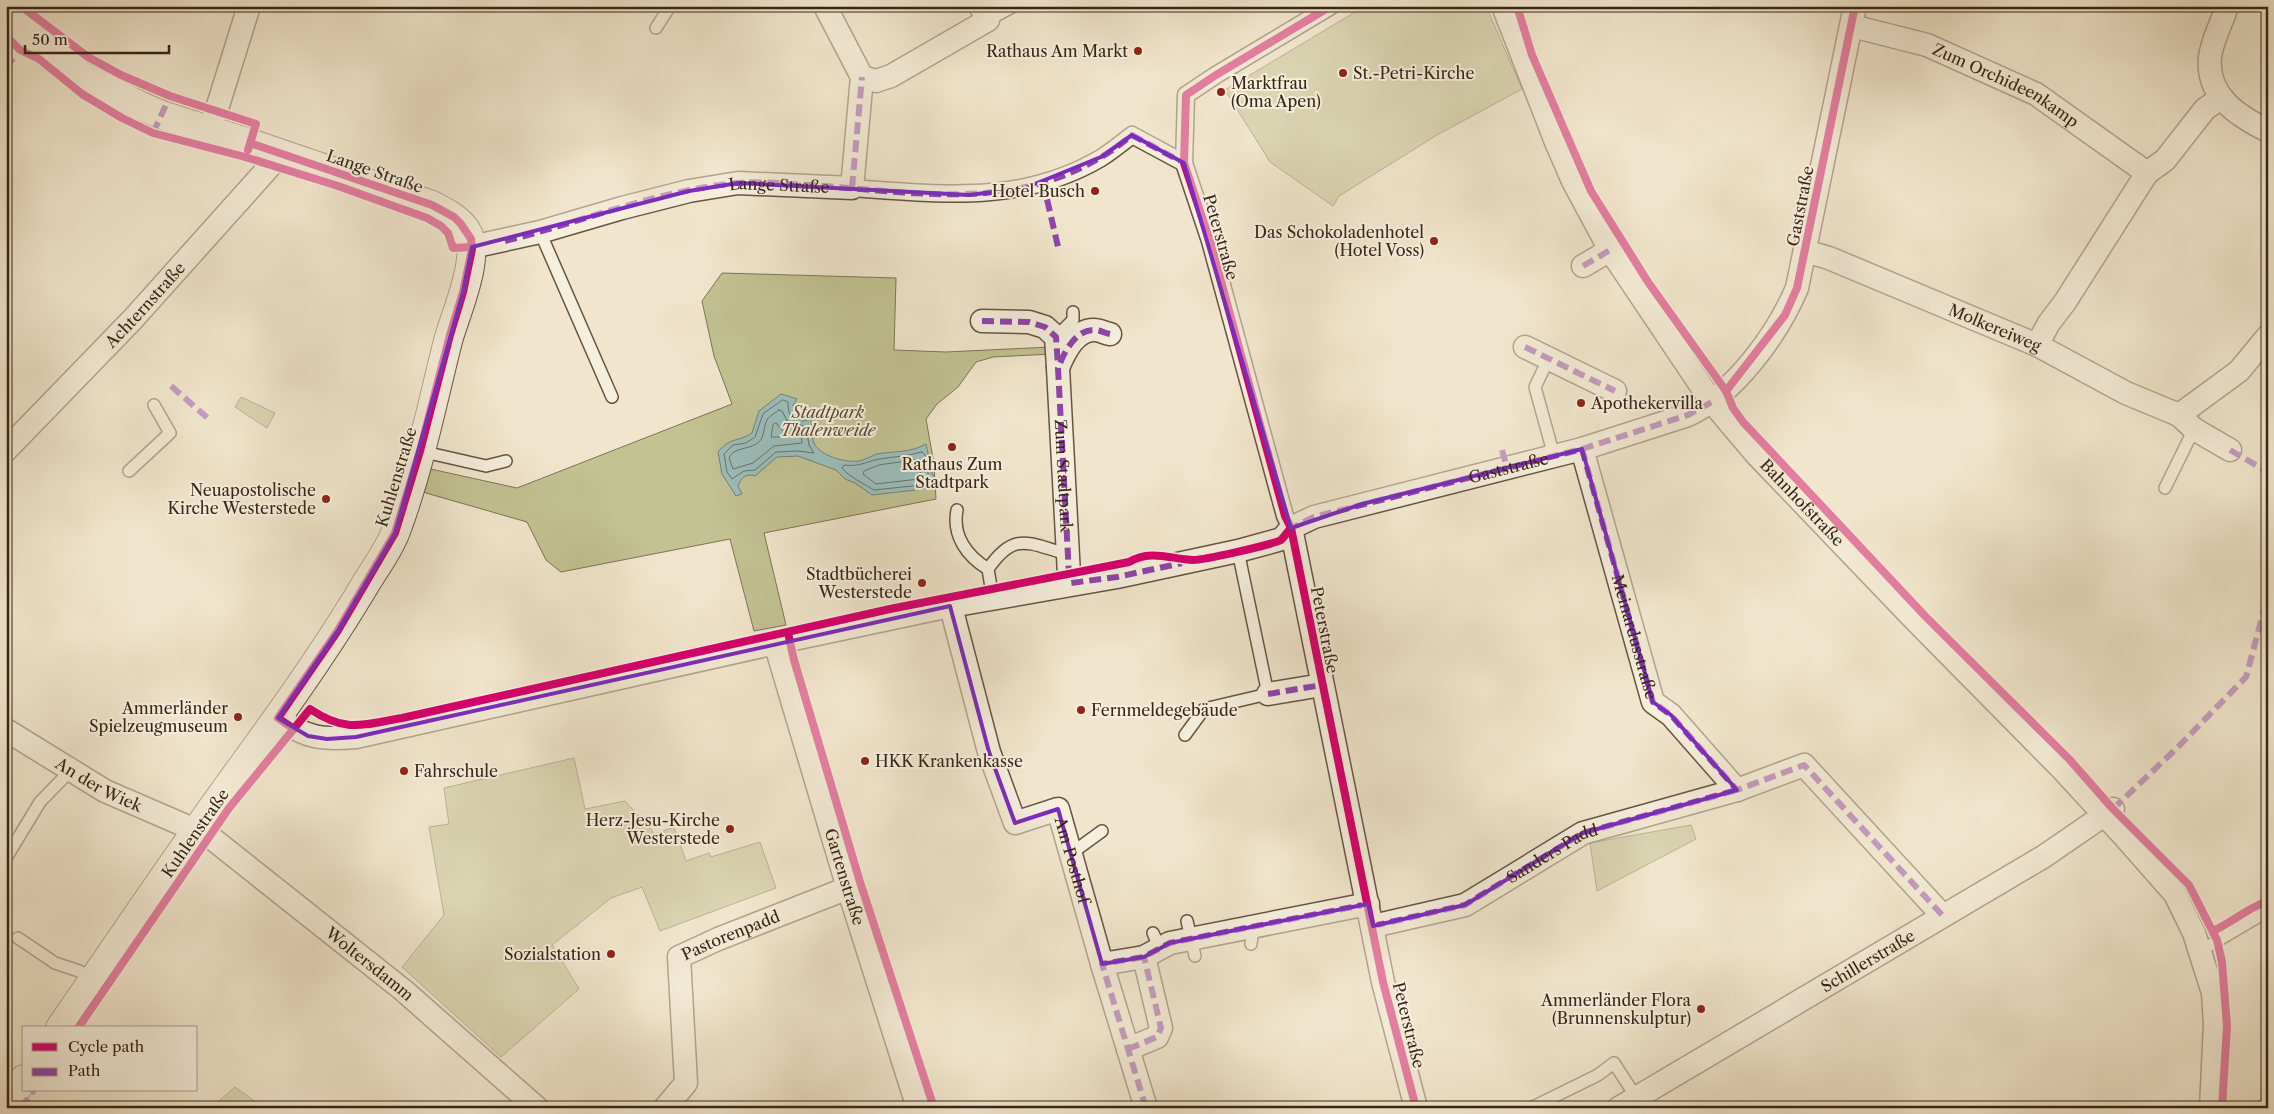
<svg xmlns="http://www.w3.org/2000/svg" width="2274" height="1114" font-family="'Libre Caslon Text',serif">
<rect width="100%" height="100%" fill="#f1e6cd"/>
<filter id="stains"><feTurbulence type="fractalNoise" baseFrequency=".004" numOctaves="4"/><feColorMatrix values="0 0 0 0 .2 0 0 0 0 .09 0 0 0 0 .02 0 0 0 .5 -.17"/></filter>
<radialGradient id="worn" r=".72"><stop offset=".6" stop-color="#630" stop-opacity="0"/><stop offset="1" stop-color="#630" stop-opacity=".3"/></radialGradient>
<!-- green -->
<g fill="#c2c293" stroke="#7d7454">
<path d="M1365,6H1486L1522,89L1437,135L1339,196L1333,206L1270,162L1225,90Z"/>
<path d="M722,273L896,278L894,350L946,352L1051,347L1052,354L993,357L976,362L958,387L937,404L926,419L934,464L936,499L764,533L786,625L754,631L730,539L561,572L546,560L527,522L419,491L426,468L517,488L732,404L714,356L702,301Z"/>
<path d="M241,397L275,413L267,428L235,407Z"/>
<path d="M574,758L585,809L625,801L655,834L674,827L686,861L709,853L711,857L760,842L776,888L660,931L642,887L611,898L552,945L579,989L501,1057L402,967L444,915L429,827L449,824L444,788Z"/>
<path d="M1691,825L1696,839L1597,891L1590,843Z"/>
<path d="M235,1087L264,1108H211Z"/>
<path d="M2267,1093L2268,1108H2251Z"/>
</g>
<!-- water -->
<path fill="#9bbebc" stroke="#738179" d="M781,394L797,399L793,405L795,415L803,421L811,419C812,426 811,436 814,443C820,456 845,463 859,461C865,460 871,456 877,454C894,451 910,453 926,444L932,473L937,481L924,489L872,495L855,483L845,479L836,470L798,456L777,457L755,476C746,473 741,478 738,486L742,494L736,496L722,474L718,452C731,436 737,443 752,433L759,411Z"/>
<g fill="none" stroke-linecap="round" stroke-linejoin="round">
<!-- shore -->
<g stroke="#6a7268" stroke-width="1">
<path d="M783,400L788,402C788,416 793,423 806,427L809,445L814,453L798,451L776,452L755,470L744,471L732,479L727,472L724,454L733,445L746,443L755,437L763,414Z"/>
<path d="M779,410L782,411L790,426L801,433L802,443L774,446L753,463L733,469L729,458C733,447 750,450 759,442C765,436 763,427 767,420C769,416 776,413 779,410Z"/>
<path d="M776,423L786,434L785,437H771L773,425Z"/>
<path d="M922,452L925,455L929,479L922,485L874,490C864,484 848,476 842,468L844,465C859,467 865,462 879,459C893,457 907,456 922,452Z"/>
<path d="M916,460L918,462L921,476L919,479L876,484L863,474L864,471L879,465Z"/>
</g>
<!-- service casing -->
<g stroke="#665543" stroke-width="14">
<g id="service">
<path d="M988,20L1014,6"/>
<path d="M656,28L670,6"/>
<path d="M540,232L612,397"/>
<path d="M1056,337L1073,320V312"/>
<path d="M1549,358L1535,387L1554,456"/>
<path d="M420,451L486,466L506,461"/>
<path d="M129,471L170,433L154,405"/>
<path d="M2165,488L2194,429"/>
<path d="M957,510C952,536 967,556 988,569"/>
<path d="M993,599L988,569C1015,530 1028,544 1068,554"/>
<path d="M1185,735L1204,709L1268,694L1238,551"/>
<path d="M1069,855L1102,831"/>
<path d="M6,858L40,802L71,770"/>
<path d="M1187,921L1195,956"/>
<path d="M1153,933L1160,949"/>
<path d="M18,938L55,963L79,971L93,980"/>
<path d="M1251,944L1253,927"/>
<path d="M2200,951L2268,911"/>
<path d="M1531,1108L1598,1075L1614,1063L1636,1097"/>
</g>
</g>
<!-- pedestrian casing -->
<g stroke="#665543" stroke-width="19">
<g id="pedestrian">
<path d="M852,188C941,194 1021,205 1101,158C1112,151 1122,143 1132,135L1184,163"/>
<path d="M1291,528L1285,516L1210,241L1184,163L1186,95L1216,75L1331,6"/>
</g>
</g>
<!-- minor casing -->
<g stroke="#665543" stroke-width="25">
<g id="minor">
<path id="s1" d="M1503,6L1556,142L1573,181L1610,250L1712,402L1755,453L1913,618L2062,769L2123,835L2175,894L2194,933L2213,993L2215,1024L2211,1108"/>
<path d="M2227,6C2222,23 2212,40 2210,57C2206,96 2238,116 2268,131"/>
<path id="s2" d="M1852,26L1927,45L2036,94L2147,173L2165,160L2205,109L2221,98"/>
<path d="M862,77L876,81L891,76L988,20L980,6"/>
<path d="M208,131L216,112L249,6"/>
<path id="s3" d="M472,247L540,232L622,208L689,191L738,183L852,188L862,77L825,6"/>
<path id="s4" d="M1805,251L1829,258L2037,345L2126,393L2179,415L2194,429L2230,450"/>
<path d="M1583,266L1610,250"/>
<path d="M982,321L1029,322L1045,327L1056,337L1058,367"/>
<path d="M2037,345L2049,323L2065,302L2147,173"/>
<path d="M1525,347L1615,391"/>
<path d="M2179,415L2239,371L2268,336"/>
<path id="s5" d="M1582,449L1653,702L1671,715L1737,790L1804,765L1942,915"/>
<path id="s6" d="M6,450L133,319L271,165L276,152"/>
<path d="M1291,528L1383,982L1416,1108"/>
<path d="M1071,583L1069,575L1058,368C1064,353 1075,329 1095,330C1099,330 1105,333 1110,334"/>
<path id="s7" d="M951,607L989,752L1015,823L1058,809L1102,964"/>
<path id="s8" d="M775,643L848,888L918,1108"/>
<path d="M1268,694L1322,685"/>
<path id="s9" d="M278,718C306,738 322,740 356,737L789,640L945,607L1117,577L1238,551L1282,539L1291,528L1314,517L1582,449L1688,415C1735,393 1777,335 1797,288L1855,6"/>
<path id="s10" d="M6,730L105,791L209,836L403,990L537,1108"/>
<path id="s11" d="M1373,926L1465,905L1583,833L1737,790"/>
<path d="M1128,1049L1157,1037L1161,1028L1144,957"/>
<path id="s12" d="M665,1108L686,1083L679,957L718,939L848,888"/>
<path d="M1146,1108L1102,964L1144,957L1170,943L1368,904"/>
<path id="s13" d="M1619,1108L2043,857L2113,809"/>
</g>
</g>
<!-- tertiary casing -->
<g stroke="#665543" stroke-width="30">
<g id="tertiary">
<path d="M6,17L80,75L141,106L162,115L250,143L432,205C445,212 458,218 466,230C483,254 455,314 448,341C432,404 419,470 396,531C389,550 375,568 365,585C327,649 285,708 241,768C179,853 120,941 60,1028"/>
<path d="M6,1103L24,1079"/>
</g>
</g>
<!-- service -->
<use href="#service" stroke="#f6efde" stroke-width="11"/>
<!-- pedestrian -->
<use href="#pedestrian" stroke="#f6efde" stroke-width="16"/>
<!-- minor -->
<use href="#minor" stroke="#f6efde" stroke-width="22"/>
<!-- tertiary -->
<use href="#tertiary" stroke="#f6efde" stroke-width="28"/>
<!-- quiet -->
<g stroke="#8e44ad" stroke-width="6" stroke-dasharray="12 6" stroke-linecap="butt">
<path d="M6,68L20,50"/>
<path d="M153,133L170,96"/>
<path d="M1043,182L1059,251"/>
<path d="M852,188L862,77"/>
<path d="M505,241C582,222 658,190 737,183C760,181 786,184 809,185C910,191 1009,213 1101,157C1112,151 1122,143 1132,135L1184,163"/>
<path d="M1583,266L1610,250"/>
<path d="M982,321L1029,322L1045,327L1056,337L1058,366"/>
<path id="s14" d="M1110,334C1105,333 1099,330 1095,330C1075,329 1064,353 1058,368L1069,575L1071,583L1117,577L1182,563"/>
<path d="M1525,347L1615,391"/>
<path d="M171,386L210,420"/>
<path d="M1582,449L1653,702L1671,715L1737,790L1804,765L1942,915"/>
<path d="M1502,450L1507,468"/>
<path d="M2230,450L2268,472"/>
<path d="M1288,531L1291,528L1314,517L1582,449L1688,415L1712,402"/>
<path d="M1268,694L1322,685"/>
<path d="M2113,809L2178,747L2246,677L2268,595"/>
<path d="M1373,926L1465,905L1583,833L1737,790"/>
<path d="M1128,1049L1157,1037L1161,1028L1144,957"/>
<path d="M21,1108L34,1090"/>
<path d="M1146,1108L1102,964L1144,957L1170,943L1368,904"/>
</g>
<!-- cycleway casing -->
<g stroke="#f6efde" stroke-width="11">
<g id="cycleway">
<path d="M21,6L88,57L121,75L170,96L256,124L248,150"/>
<path d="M1331,6L1216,75L1186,95L1184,163L1210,241L1285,516L1291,528L1383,982L1416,1108"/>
<path d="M1517,6L1532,55L1591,191L1648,282L1726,391L1733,408L1743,422L1926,617L2069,759L2113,809L2189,885L2217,940L2222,962L2227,1026L2222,1108"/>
<path d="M6,36L20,50L39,59L82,94L122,118L153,133L245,157L338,186L427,218L441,226L448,233L453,248L472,247"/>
<path d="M250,143L432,205L454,217L461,224L471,239L472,249L463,292L450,335L420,451L395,533L337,632L278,718L294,729"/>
<path d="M1726,391L1785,315L1797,288L1855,6"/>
<path d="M788,633L794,660L860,882L934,1108"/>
<path d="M2213,931C2233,922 2247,908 2268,901"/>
<path d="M78,1028L229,808L310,709C346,733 361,725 402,718L890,609L1129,562C1151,549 1170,559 1193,560C1204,560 1271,545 1281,540C1284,537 1288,531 1291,528"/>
</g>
</g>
<!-- cycleway -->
<use href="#cycleway" stroke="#d6006c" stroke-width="8"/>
</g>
<!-- marked area -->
<path d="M0 0H2274V1114H0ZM1132,135L1184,163L1291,528L1362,504L1582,449L1653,702L1671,715L1737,790L1583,833L1465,905L1373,926L1368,904L1170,943L1144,957L1102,964L1058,809L1015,823L989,752L950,606L356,737L327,739L308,736L278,718L337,632L395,533L463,292L472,247L689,191L738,183L969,195L1025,188L1101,157Z" fill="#f1e6cd" fill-opacity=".55" fill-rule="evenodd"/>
<path fill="none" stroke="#7b2cbf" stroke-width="4" stroke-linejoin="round" d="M1132,135L1184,163L1291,528L1362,504L1582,449L1653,702L1671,715L1737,790L1583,833L1465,905L1373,926L1368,904L1170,943L1144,957L1102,964L1058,809L1015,823L989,752L950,606L356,737L327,739L308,736L278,718L337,632L395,533L463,292L472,247L689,191L738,183L969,195L1025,188L1101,157Z"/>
<!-- markers -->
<g fill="#8f2418" stroke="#f6efde" stroke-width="2">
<circle cx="1138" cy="51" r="5"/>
<circle cx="1343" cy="73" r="5"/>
<circle cx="1221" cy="92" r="5"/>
<circle cx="1095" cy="191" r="5"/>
<circle cx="1434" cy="241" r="5"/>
<circle cx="1581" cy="403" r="5"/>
<circle cx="952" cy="447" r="5"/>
<circle cx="326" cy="499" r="5"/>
<circle cx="922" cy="583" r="5"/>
<circle cx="1081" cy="710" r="5"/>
<circle cx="238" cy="717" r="5"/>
<circle cx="865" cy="761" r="5"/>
<circle cx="404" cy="771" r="5"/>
<circle cx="730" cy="829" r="5"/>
<circle cx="611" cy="954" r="5"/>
<circle cx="1701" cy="1009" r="5"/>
</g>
<g text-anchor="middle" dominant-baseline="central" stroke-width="4" stroke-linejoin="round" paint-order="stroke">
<!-- poi labels -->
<g font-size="16" fill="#382515" stroke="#f6efde" text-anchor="end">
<text x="1128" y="51">Rathaus Am Markt</text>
<text x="1353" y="73" text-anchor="start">St.-Petri-Kirche</text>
<text x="1231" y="83" text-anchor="start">Marktfrau<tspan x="1231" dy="18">(Oma Apen)</tspan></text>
<text x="1085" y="191">Hotel Busch</text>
<text x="1424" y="232">Das Schokoladenhotel<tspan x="1424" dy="18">(Hotel Voss)</tspan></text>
<text x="1591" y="403" text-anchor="start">Apothekervilla</text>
<text x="952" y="464" text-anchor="middle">Rathaus Zum<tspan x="952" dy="18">Stadtpark</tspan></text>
<text x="316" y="490">Neuapostolische<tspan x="316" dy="18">Kirche Westerstede</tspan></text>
<text x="912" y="574">Stadtbücherei<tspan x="912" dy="18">Westerstede</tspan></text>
<text x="228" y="708">Ammerländer<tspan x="228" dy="18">Spielzeugmuseum</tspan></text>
<text x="1091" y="710" text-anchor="start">Fernmeldegebäude</text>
<text x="875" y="761" text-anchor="start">HKK Krankenkasse</text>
<text x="414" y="771" text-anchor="start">Fahrschule</text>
<text x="720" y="820">Herz-Jesu-Kirche<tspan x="720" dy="18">Westerstede</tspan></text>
<text x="601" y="954">Sozialstation</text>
<text x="1691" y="1000">Ammerländer Flora<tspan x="1691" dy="18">(Brunnenskulptur)</tspan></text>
</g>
<!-- street labels -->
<g font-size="16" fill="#382515" stroke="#f6efde">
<text stroke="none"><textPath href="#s2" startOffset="166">Zum Orchideenkamp</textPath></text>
<text transform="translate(375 171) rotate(19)">Lange Straße</text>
<text stroke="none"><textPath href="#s3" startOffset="315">Lange Straße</textPath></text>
<text transform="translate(1800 206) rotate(-79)">Gaststraße</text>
<text transform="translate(1221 237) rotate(74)">Peterstraße</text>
<text stroke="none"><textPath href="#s6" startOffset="201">Achternstraße</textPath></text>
<text stroke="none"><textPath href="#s4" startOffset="205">Molkereiweg</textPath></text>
<text stroke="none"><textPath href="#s9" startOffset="1270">Gaststraße</textPath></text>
<text stroke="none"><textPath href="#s14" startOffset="180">Zum Stadtpark</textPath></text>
<text transform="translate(396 477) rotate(-73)">Kuhlenstraße</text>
<text stroke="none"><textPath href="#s1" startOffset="585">Bahnhofstraße</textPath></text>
<text transform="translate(1325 630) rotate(79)">Peterstraße</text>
<text stroke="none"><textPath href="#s5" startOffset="195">Meinardusstraße</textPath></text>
<text stroke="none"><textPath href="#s10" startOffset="108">An der Wiek</textPath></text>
<text transform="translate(195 833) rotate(-55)">Kuhlenstraße</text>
<text stroke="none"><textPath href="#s11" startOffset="196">Sanders Padd</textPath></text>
<text stroke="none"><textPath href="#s7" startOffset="324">Am Posthof</textPath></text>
<text stroke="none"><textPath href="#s8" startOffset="244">Gartenstraße</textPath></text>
<text stroke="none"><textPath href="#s12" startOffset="215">Pastorenpadd</textPath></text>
<text stroke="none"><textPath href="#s13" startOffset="289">Schillerstraße</textPath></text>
<text stroke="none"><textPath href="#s10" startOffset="435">Woltersdamm</textPath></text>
<text transform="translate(1409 1025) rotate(76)">Peterstraße</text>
</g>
<!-- park labels -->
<g font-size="16" font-style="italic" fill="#5a4c34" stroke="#f6efde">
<text x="828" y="412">Stadtpark<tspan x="828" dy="18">Thalenweide</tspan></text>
</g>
</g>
<!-- margin -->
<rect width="2274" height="1114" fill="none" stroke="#f1e6cd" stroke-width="25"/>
<rect x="8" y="8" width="2259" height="1099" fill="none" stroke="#382515" stroke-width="2.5"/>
<rect x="12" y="12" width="2249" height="1089" fill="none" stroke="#382515"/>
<!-- legend -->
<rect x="22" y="1026" width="175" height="65" fill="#f6efde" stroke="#aa9e8e"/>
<rect x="32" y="1043" width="25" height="8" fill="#d6006c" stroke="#aa9e8e"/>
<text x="68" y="1052" font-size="15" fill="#382515">Cycle path</text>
<rect x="32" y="1068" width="25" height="8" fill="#8e44ad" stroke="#aa9e8e"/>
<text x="68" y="1076" font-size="15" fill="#382515">Path</text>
<!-- scale -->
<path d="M25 45v8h144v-8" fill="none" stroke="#382515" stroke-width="2.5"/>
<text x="32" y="45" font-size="15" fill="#382515" stroke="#f6efde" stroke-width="4" paint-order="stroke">50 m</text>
<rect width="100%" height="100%" filter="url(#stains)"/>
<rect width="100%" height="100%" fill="url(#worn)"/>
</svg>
